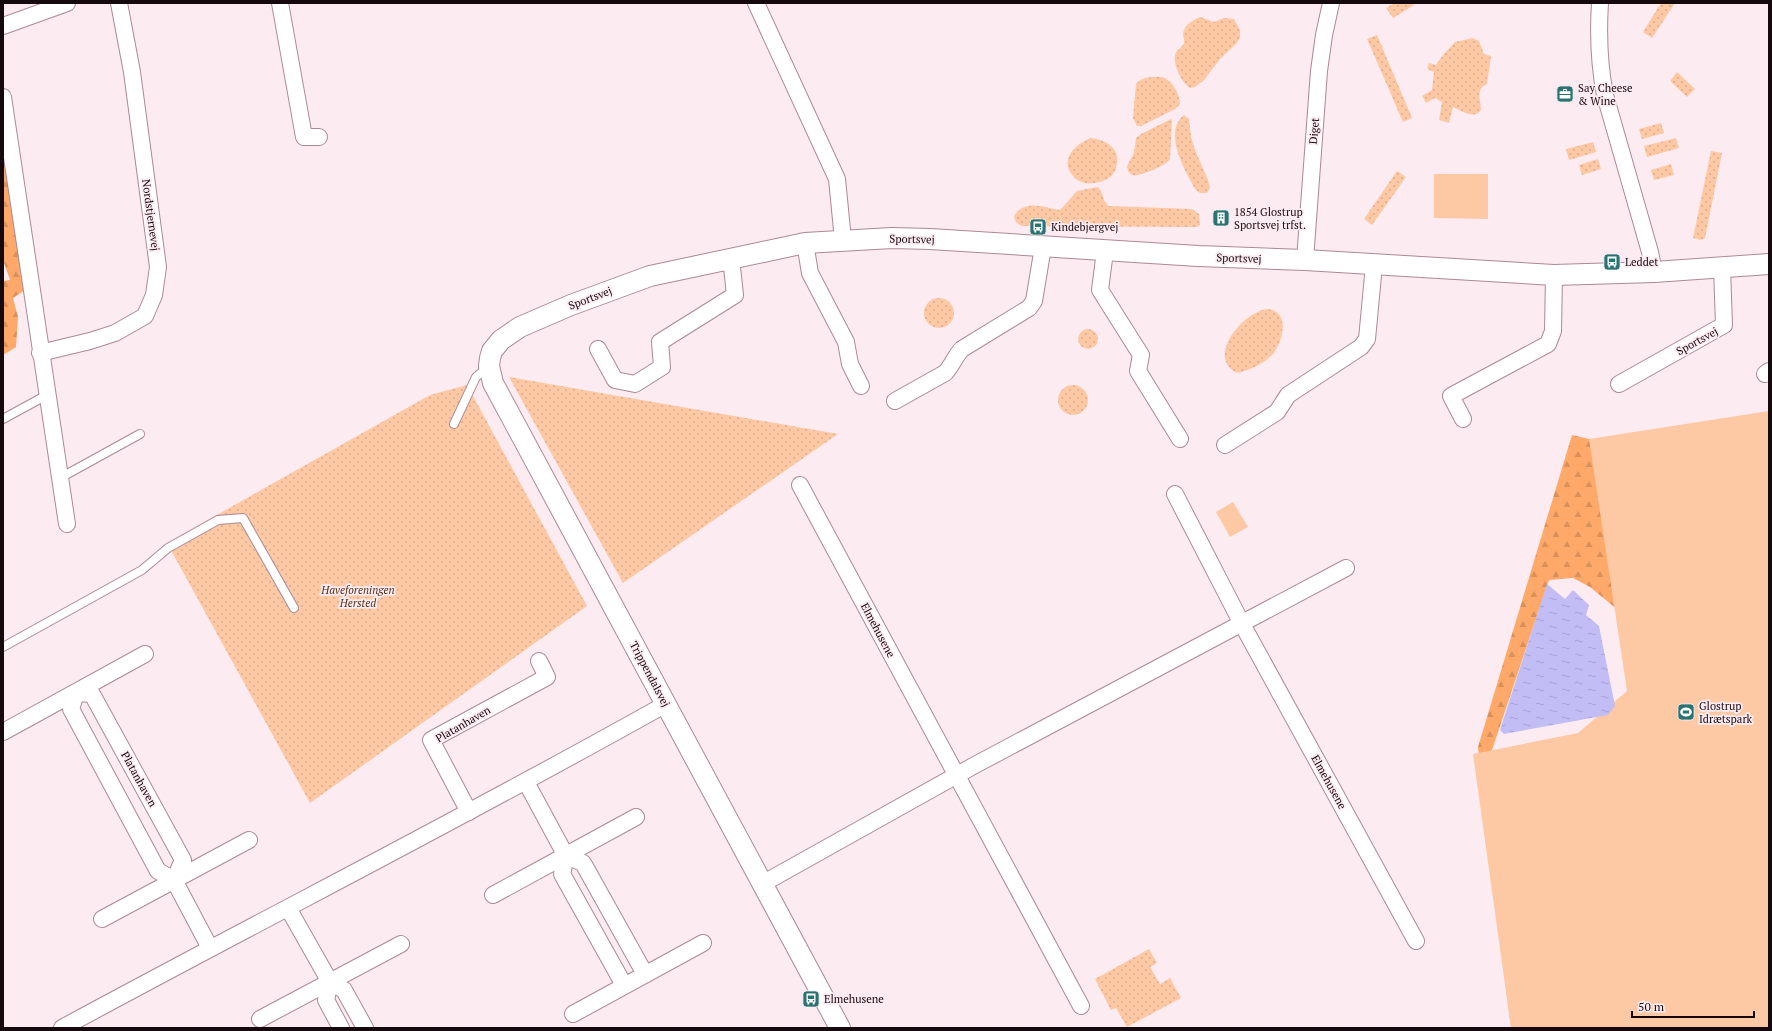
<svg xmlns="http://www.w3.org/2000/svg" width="1772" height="1031" font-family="'PT Serif',serif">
<defs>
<pattern id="green-dots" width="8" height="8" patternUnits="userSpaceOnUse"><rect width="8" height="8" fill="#fdc9a4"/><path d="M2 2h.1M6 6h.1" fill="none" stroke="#d8ab8c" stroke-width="1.8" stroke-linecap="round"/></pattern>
<pattern id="forest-firs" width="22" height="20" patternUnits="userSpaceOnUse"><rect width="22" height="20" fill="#fea969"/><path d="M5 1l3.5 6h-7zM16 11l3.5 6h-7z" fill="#d9905a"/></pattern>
<pattern id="water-ripples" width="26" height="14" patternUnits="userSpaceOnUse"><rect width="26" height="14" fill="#c2bdf5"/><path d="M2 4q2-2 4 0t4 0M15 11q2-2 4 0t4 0" fill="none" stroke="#a6a1d1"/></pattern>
</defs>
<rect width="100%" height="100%" fill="#fcebf1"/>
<!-- green -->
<g fill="url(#green-dots)">
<path d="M1395,3H1412L1414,5L1393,18L1386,8Z"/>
<path d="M1661,3H1675L1652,38L1643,32Z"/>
<path d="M1200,17L1214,22L1224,18L1234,19L1240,30V37L1237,43L1220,59L1204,80L1195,87L1190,88C1182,83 1173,65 1175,55C1176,50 1182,48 1184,43C1185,40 1183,37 1183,34C1184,25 1193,20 1200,17Z"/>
<path d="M1377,35L1412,118L1403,122L1367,39Z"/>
<path d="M1473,38L1479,41L1484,54L1491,56L1487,84C1475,89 1481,99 1481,110C1474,120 1462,111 1453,107L1449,123L1439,120L1442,102L1435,98L1426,103L1422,96L1432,90L1434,72L1427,69L1429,63L1436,65L1443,55L1455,42Z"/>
<path d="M1677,72L1695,89L1687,97L1670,81Z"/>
<path d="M1163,77C1172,81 1180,94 1180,104L1175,109L1141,126H1137L1133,118L1136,84C1142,76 1153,77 1163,77Z"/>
<path d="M1184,115L1189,119L1191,137L1195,150L1208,180L1210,188L1207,193H1200L1196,190C1186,173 1162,132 1184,115Z"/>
<path d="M1171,119L1172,121L1170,159C1166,166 1139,177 1132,175L1128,171L1127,166L1134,153L1136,138L1141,134Z"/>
<path d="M1661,123L1664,133L1642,139L1639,129Z"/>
<path d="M1091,138C1107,140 1122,149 1116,168C1113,181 1092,187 1079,181C1075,179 1071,174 1069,170C1063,155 1078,143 1091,138Z"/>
<path d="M1676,138L1679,148L1647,157L1644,146Z"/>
<path d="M1593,142L1596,152L1569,160L1566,149Z"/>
<path d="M1711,151L1722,153L1705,238L1701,240L1693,238Z"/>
<path d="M1598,159L1601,169L1582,175L1579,165Z"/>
<path d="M1671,164L1674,175L1654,180L1651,170Z"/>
<path d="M1397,171L1406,177L1372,225L1364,219Z"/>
<path d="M1097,187C1105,192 1101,201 1109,206L1192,209L1199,214L1200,225L1197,227L1022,226C1017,224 1015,222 1014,216C1024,199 1044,207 1059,210L1062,208L1077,191Z"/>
<circle cx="939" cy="313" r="15"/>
<path d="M1267,309C1291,311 1283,341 1273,354C1264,364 1250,370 1237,373C1205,357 1243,312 1267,309Z"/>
<circle cx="1088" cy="339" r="10"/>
<path d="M509,377L838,434L623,583Z"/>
<circle cx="1073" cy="400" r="15"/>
<path d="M467,385L587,606L310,803L167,543L430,395Z"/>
<path d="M1149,949L1157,963L1150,967L1160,984L1170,978L1181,998L1127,1027L1116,1008L1111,1010L1095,979Z"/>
</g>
<!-- forest -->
<g fill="url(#forest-firs)">
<path d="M3,134L25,290L13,298L18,317L16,347L3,355V281L10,280L3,260Z"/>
<path d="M1572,435L1593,440L1618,610L1590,587L1573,578L1549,580L1488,762L1511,1028L1478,747Z"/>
</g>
<!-- pitch -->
<g fill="#fdc9a4">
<path d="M1434,174H1488V219L1434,218Z"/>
<path d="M1769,411V1028H1511L1473,754L1578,733L1627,691L1589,439Z"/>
<path d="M1233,502L1248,527L1230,537L1216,512Z"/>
</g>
<!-- water -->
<path fill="url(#water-ripples)" d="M1547,584L1565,599L1573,590L1589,605L1586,615L1599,626L1615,706L1608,715L1504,734L1500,730Z"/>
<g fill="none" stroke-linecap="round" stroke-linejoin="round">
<!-- service casing -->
<g stroke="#ac8897" stroke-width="10">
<g id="service">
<path d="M3,419L47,395"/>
<path d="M454,424L476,377L488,367"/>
<path d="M60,478L140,434"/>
<path d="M3,647L142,570L168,548L218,520L243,518L294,608"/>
</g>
</g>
<!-- minor casing -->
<g stroke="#ac8897" stroke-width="18">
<g id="minor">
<path d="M280,3L304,137H319"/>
<path d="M756,3L837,179L843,240"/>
<path d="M1600,3C1598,34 1599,64 1605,95L1650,252L1654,272"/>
<path d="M3,26L67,3"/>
<path d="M3,97L67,524"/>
<path d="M805,243L810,273L846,342L850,364L861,386"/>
<path d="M1105,251L1100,290L1141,355L1138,371L1180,439"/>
<path d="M1305,260L1319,71L1324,35L1331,3"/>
<path d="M598,349L615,380L635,384L662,367L660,342L735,295L731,258"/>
<path d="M40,353L90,341L115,333L145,316L154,295L158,267L132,72L119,3"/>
<path d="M1765,374L1769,371"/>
<path d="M1619,384L1724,325L1722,268"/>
<path d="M895,401L945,373C952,366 955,356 962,349L1029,308L1034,301L1043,247"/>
<path d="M1463,419L1451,396L1548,344L1553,331L1554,275"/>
<path d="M1225,445L1277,412L1288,395L1361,347L1367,339L1374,265"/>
<path d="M800,485L1081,1006"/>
<path d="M1175,494L1242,624L1416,941"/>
<path d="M3,732L145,654"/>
<path d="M526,782L566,856L562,874L624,985"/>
<path d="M469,812L431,740L547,677L539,661"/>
<path d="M566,856L583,863L645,974"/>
<path d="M174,880L183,860L92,694L76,693L71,709L158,871L174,880L210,948"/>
<path d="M762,884L975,765L1346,568"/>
<path d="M493,895L636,817"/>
<path d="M288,908L330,982L344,990L365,1028"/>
<path d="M102,919L249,840"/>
<path d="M330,982L326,1000L341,1028"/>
<path d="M573,1014L703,943"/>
<path d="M260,1019L401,944"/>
<path d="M62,1028C263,919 467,816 666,704"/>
</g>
</g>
<!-- tertiary casing -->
<g stroke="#ac8897" stroke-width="22">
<path id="tertiary" d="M840,1028L493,383L489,366L490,358L492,351L501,340L520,327L571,305L650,276L805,243L892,238L930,239L1198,256L1305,260L1554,275L1654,272L1769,264"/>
</g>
<!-- service -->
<use href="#service" stroke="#fff" stroke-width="8"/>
<!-- minor -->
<use href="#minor" stroke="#fff" stroke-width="16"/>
<!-- tertiary -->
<use href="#tertiary" stroke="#fff" stroke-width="20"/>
</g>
<!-- icons -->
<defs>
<g id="office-square" transform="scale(0.9)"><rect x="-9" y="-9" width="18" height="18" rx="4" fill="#297371" stroke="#fcebf1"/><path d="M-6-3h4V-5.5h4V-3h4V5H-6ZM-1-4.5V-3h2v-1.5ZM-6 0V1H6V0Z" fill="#fff"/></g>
<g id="building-square" transform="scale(0.9)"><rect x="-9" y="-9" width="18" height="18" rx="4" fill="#297371" stroke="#fcebf1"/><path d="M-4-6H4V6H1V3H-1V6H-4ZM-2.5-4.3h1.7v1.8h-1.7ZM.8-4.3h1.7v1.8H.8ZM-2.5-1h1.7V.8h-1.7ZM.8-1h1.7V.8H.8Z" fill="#fff"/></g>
<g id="bus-square" transform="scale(0.9)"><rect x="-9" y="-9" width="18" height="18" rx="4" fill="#297371" stroke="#fcebf1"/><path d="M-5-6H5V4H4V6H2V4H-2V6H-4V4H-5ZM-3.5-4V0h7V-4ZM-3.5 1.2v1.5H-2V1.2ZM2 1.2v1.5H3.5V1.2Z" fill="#fff"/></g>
<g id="stadium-square" transform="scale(0.9)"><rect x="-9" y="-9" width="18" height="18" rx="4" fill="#297371" stroke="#fcebf1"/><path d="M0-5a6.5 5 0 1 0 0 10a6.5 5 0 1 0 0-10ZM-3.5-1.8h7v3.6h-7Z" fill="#fff"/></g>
</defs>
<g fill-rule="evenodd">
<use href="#office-square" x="1565" y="94"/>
<use href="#building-square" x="1221" y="218"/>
<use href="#bus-square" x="1038" y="227"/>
<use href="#bus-square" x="1612" y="262"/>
<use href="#stadium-square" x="1686" y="712"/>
<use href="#bus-square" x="811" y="999"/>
</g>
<g text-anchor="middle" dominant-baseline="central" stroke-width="3.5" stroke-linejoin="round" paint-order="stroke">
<!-- poi labels -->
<g font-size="11" fill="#15090e" stroke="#fcebf1" text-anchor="start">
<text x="1578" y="88">Say Cheese<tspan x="1578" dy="13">&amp; Wine</tspan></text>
<text x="1234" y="212">1854 Glostrup<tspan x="1234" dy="13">Sportsvej trfst.</tspan></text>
<text x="1051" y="227">Kindebjergvej</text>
<text x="1625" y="262">Leddet</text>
<text x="1699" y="706">Glostrup<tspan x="1699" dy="13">Idrætspark</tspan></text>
<text x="824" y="999">Elmehusene</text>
</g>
<!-- street labels -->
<g font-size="11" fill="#15090e" stroke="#fcebf1">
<text transform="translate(1314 131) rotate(-85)">Diget</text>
<text transform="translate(151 215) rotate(82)">Nordstjernevej</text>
<text transform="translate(912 239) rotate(1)">Sportsvej</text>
<text transform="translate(1239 258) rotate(2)">Sportsvej</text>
<text transform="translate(590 298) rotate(-21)">Sportsvej</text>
<text transform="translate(1697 341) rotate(-29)">Sportsvej</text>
<text transform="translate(878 630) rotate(62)">Elmehusene</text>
<text transform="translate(650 674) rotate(62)">Trippendalsvej</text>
<text transform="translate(463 724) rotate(-30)">Platanhaven</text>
<text transform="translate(139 779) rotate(61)">Platanhaven</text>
<text transform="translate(1329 782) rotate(61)">Elmehusene</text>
</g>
<!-- park labels -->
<g font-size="11" font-style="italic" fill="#543117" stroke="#fcebf1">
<text x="358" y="590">Haveforeningen<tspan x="358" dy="13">Hersted</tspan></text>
</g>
</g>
<!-- border -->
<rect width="1772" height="1031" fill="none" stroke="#15090e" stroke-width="8"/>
<!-- scale -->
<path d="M1632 1011v6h122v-6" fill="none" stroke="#15090e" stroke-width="2"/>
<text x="1638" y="1011" font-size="12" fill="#15090e" stroke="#fcebf1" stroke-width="3" paint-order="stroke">50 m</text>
</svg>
